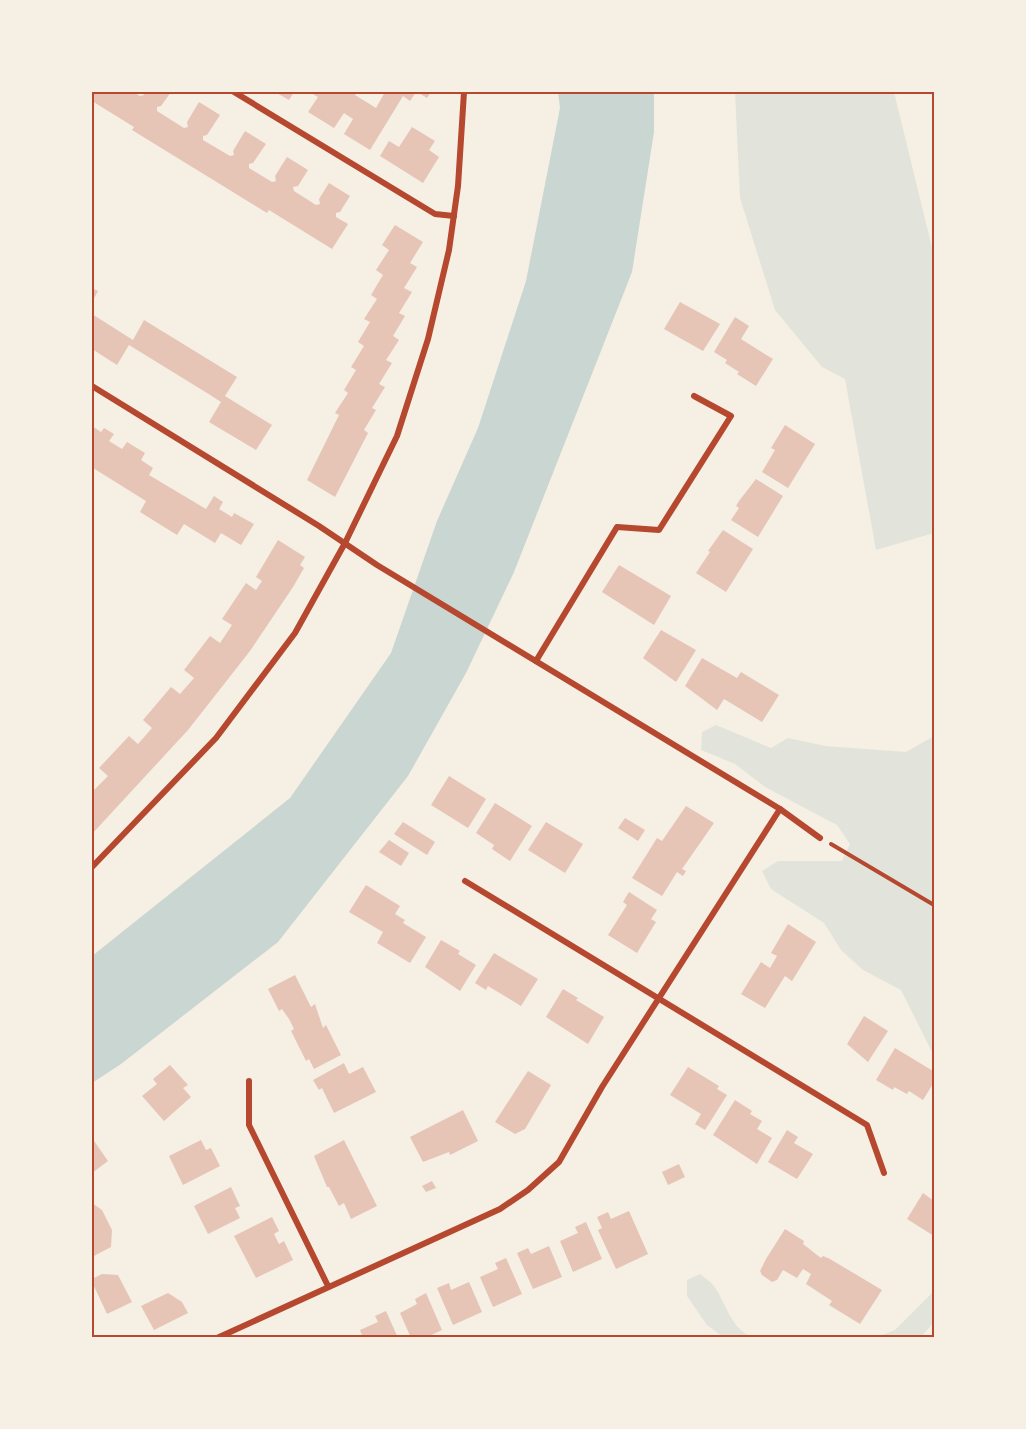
<svg xmlns="http://www.w3.org/2000/svg" width="1026" height="1429" font-family="'PT Sans',sans-serif">
<rect width="100%" height="100%" fill="#f6efe4"/>
<!-- green -->
<g fill="#e2e4dc">
<path d="M735,92H894L934,256V533L876,550L845,379L822,367L775,310L740,198Z"/>
<path d="M716,725L771,748L788,738L825,746L906,752L934,736V1056L901,990L863,970L841,950L824,923L771,889L762,871L778,861H842L850,844L837,825L765,787L735,764L701,750L702,732Z"/>
<path d="M700,1274C705,1278 711,1282 714,1286C726,1303 732,1332 754,1337H723L707,1325L687,1296V1280Z"/>
<path d="M934,1291V1322L921,1337H877L895,1330Z"/>
</g>
<!-- water -->
<path fill="#c9d6d2" d="M558,92H654V132L632,272L514,572L466,673L408,776L278,942L121,1064L92,1083V956L290,798L391,653L437,521L478,428L526,281L560,108Z"/>
<!-- building -->
<g fill="#e6c5b7">
<path d="M92,92H133L140,96L144,95L143,92H171L161,106L157,107V111L184,128L188,127L187,122L199,102L220,115L207,135L203,136V140L230,156L234,155L233,151L245,131L266,144L253,163L249,164V168L272,182L276,181L275,176L287,157L308,170L298,186L293,187L294,191L316,205L320,204L319,199L329,183L350,196L340,212L336,213V217L348,224L332,249L269,210L267,213L132,130L134,127L92,101Z"/>
<path d="M275,92H294L289,100Z"/>
<path d="M309,92H357L355,95L376,108L385,92H416L410,101L403,96L370,150L344,134L353,119L344,113L334,128L308,112L318,97Z"/>
<path d="M417,92H431L427,98Z"/>
<path d="M412,127L435,141L429,150L439,157L423,183L380,156L389,141L399,147Z"/>
<path d="M395,225L423,242L410,263L417,267L404,288L412,292L399,313L405,316L393,336L399,340L386,360L392,363L379,384L385,387L372,408L376,410L364,430L368,433L335,497L307,480L339,415L335,413L348,393L344,390L356,370L351,367L364,346L358,342L370,322L364,319L377,299L371,295L383,275L376,270L389,250L382,245Z"/>
<path d="M92,288L98,291L92,302Z"/>
<path d="M680,302L720,324L703,351L664,329Z"/>
<path d="M92,314L133,340L144,320L237,377L225,396L272,425L256,450L209,422L221,402L207,393L129,345L117,365L92,349Z"/>
<path d="M735,317L749,326L741,339L773,359L756,386L737,374L739,372L725,363L727,360L714,352Z"/>
<path d="M785,425L815,444L788,488L762,472L775,450L771,448Z"/>
<path d="M92,426L101,432L104,428L114,434L109,441L122,449L127,442L145,453L141,460L153,468L149,475L206,509L214,496L223,502L219,509L232,517L234,513L254,524L241,545L221,533L215,543L184,524L177,535L140,512L146,501L93,468Z"/>
<path d="M756,479L783,496L758,537L731,520L739,508L736,506L739,501Z"/>
<path d="M723,530L753,549L726,592L696,573L710,552L708,551Z"/>
<path d="M278,540L305,557L300,565L304,568L293,587L250,651L188,730L92,834V790L93,791L108,776L99,768L129,736L138,744L152,728L143,720L171,687L180,694L194,678L184,670L210,636L220,643L232,625L222,619L246,583L256,590L262,581L256,577Z"/>
<path d="M619,565L671,596L654,625L602,592Z"/>
<path d="M661,630L696,650L676,682L643,658Z"/>
<path d="M702,658L737,678L741,672L779,695L762,722L724,699L717,710L685,686Z"/>
<path d="M449,776L486,799L468,828L431,805Z"/>
<path d="M495,803L532,826L510,861L492,849L494,845L476,833Z"/>
<path d="M686,806L714,823L682,869L686,871L683,876L677,872L662,896L632,878L657,838L662,841Z"/>
<path d="M625,818L645,830L638,841L618,828Z"/>
<path d="M403,822L435,842L427,855L394,834Z"/>
<path d="M546,822L583,844L565,873L528,850Z"/>
<path d="M389,840L409,853L401,866L379,852Z"/>
<path d="M366,885L400,906L395,914L405,920L403,923L426,937L410,963L377,943L383,932L349,912Z"/>
<path d="M629,892L657,910L651,919L656,922L637,953L608,935L627,905L623,902Z"/>
<path d="M788,924L816,942L792,981L785,976L765,1008L741,994L761,962L770,968L777,956L771,953Z"/>
<path d="M441,940L460,951L458,954L476,965L460,991L425,967Z"/>
<path d="M494,953L538,979L521,1006L488,986L486,990L475,983Z"/>
<path d="M295,975L311,1007L315,1004L323,1028L326,1025L341,1055L314,1069L309,1059L306,1061L291,1031L294,1029L289,1019L282,1009L279,1011L268,989Z"/>
<path d="M563,989L578,998L576,1000L604,1017L588,1044L546,1017Z"/>
<path d="M864,1016L888,1031L868,1062L847,1044Z"/>
<path d="M895,1048L933,1071L934,1082L923,1100L909,1091L907,1094L894,1087L893,1090L876,1080Z"/>
<path d="M344,1063L349,1074L363,1067L376,1092L334,1113L322,1088L319,1090L313,1080Z"/>
<path d="M170,1065L188,1085L183,1088L191,1097L164,1121L142,1096L157,1084L153,1079Z"/>
<path d="M688,1067L719,1086L717,1089L727,1095L705,1130L695,1124L701,1114L670,1095Z"/>
<path d="M528,1071L551,1085L525,1129L515,1134L495,1122Z"/>
<path d="M735,1100L752,1111L750,1114L762,1121L757,1129L772,1138L757,1164L713,1135Z"/>
<path d="M463,1110L478,1141L450,1155L449,1152L423,1162L410,1137Z"/>
<path d="M787,1130L798,1137L794,1143L813,1154L797,1179L768,1162Z"/>
<path d="M92,1138L108,1161L92,1173Z"/>
<path d="M201,1140L206,1150L211,1148L220,1166L183,1185L169,1156Z"/>
<path d="M344,1140L377,1206L351,1219L344,1203L339,1206L329,1187H327L314,1156Z"/>
<path d="M679,1164L685,1177L668,1185L662,1172Z"/>
<path d="M432,1181L436,1188L426,1192L422,1186Z"/>
<path d="M231,1187L240,1206L235,1208L240,1218L208,1234L194,1206Z"/>
<path d="M923,1193L934,1201V1236L907,1219Z"/>
<path d="M92,1203L102,1210L112,1230L111,1247L92,1257Z"/>
<path d="M629,1211L648,1254L616,1269L598,1230L602,1228L597,1217L608,1212L611,1219Z"/>
<path d="M272,1217L279,1231L274,1234L279,1244L284,1241L293,1260L256,1278L234,1236Z"/>
<path d="M586,1222L602,1259L573,1272L560,1241L578,1233L575,1227Z"/>
<path d="M785,1229L804,1241L803,1244L821,1258L823,1256L830,1259L882,1290L860,1324L829,1305L832,1301L806,1284L811,1274L803,1269L797,1278L783,1270L777,1280L772,1282L762,1275L760,1271L766,1259Z"/>
<path d="M549,1246L562,1277L533,1289L517,1253L528,1248L531,1254Z"/>
<path d="M506,1258L522,1294L493,1307L480,1277L498,1269L495,1263Z"/>
<path d="M102,1274L118,1275L132,1302L107,1314L92,1282V1279Z"/>
<path d="M469,1282L482,1312L453,1325L437,1288L449,1283L451,1290Z"/>
<path d="M168,1293L182,1302L188,1313L154,1330L141,1306Z"/>
<path d="M426,1293L442,1330L425,1338H411L400,1313L417,1304L415,1299Z"/>
<path d="M386,1311L398,1338H363L360,1330L378,1322L375,1316Z"/>
</g>
<g fill="none" stroke-linecap="round" stroke-linejoin="round">
<!-- path -->
<path stroke="#b5482f" stroke-width="4" d="M831,844L934,905"/>
<!-- minor -->
<g stroke="#b5482f" stroke-width="6">
<path d="M234,92L435,214L454,216"/>
<path d="M92,386L319,526L377,565L780,809L820,838"/>
<path d="M536,661L617,527L659,530L731,416L694,396"/>
<path d="M92,867L216,738L295,633L345,543L397,436L428,339L449,250L458,186L464,92"/>
<path d="M465,881L867,1125L884,1173"/>
<path d="M249,1081V1125L328,1286"/>
<path d="M217,1338L500,1209L528,1190L559,1162L602,1087L780,809"/>
</g>
</g>
<!-- border -->
<rect width="1026" height="1429" fill="none" stroke="#f6efe4" stroke-width="186"/>
<rect x="93" y="93" width="840" height="1243" fill="none" stroke="#b5482f" stroke-width="2"/>
</svg>
